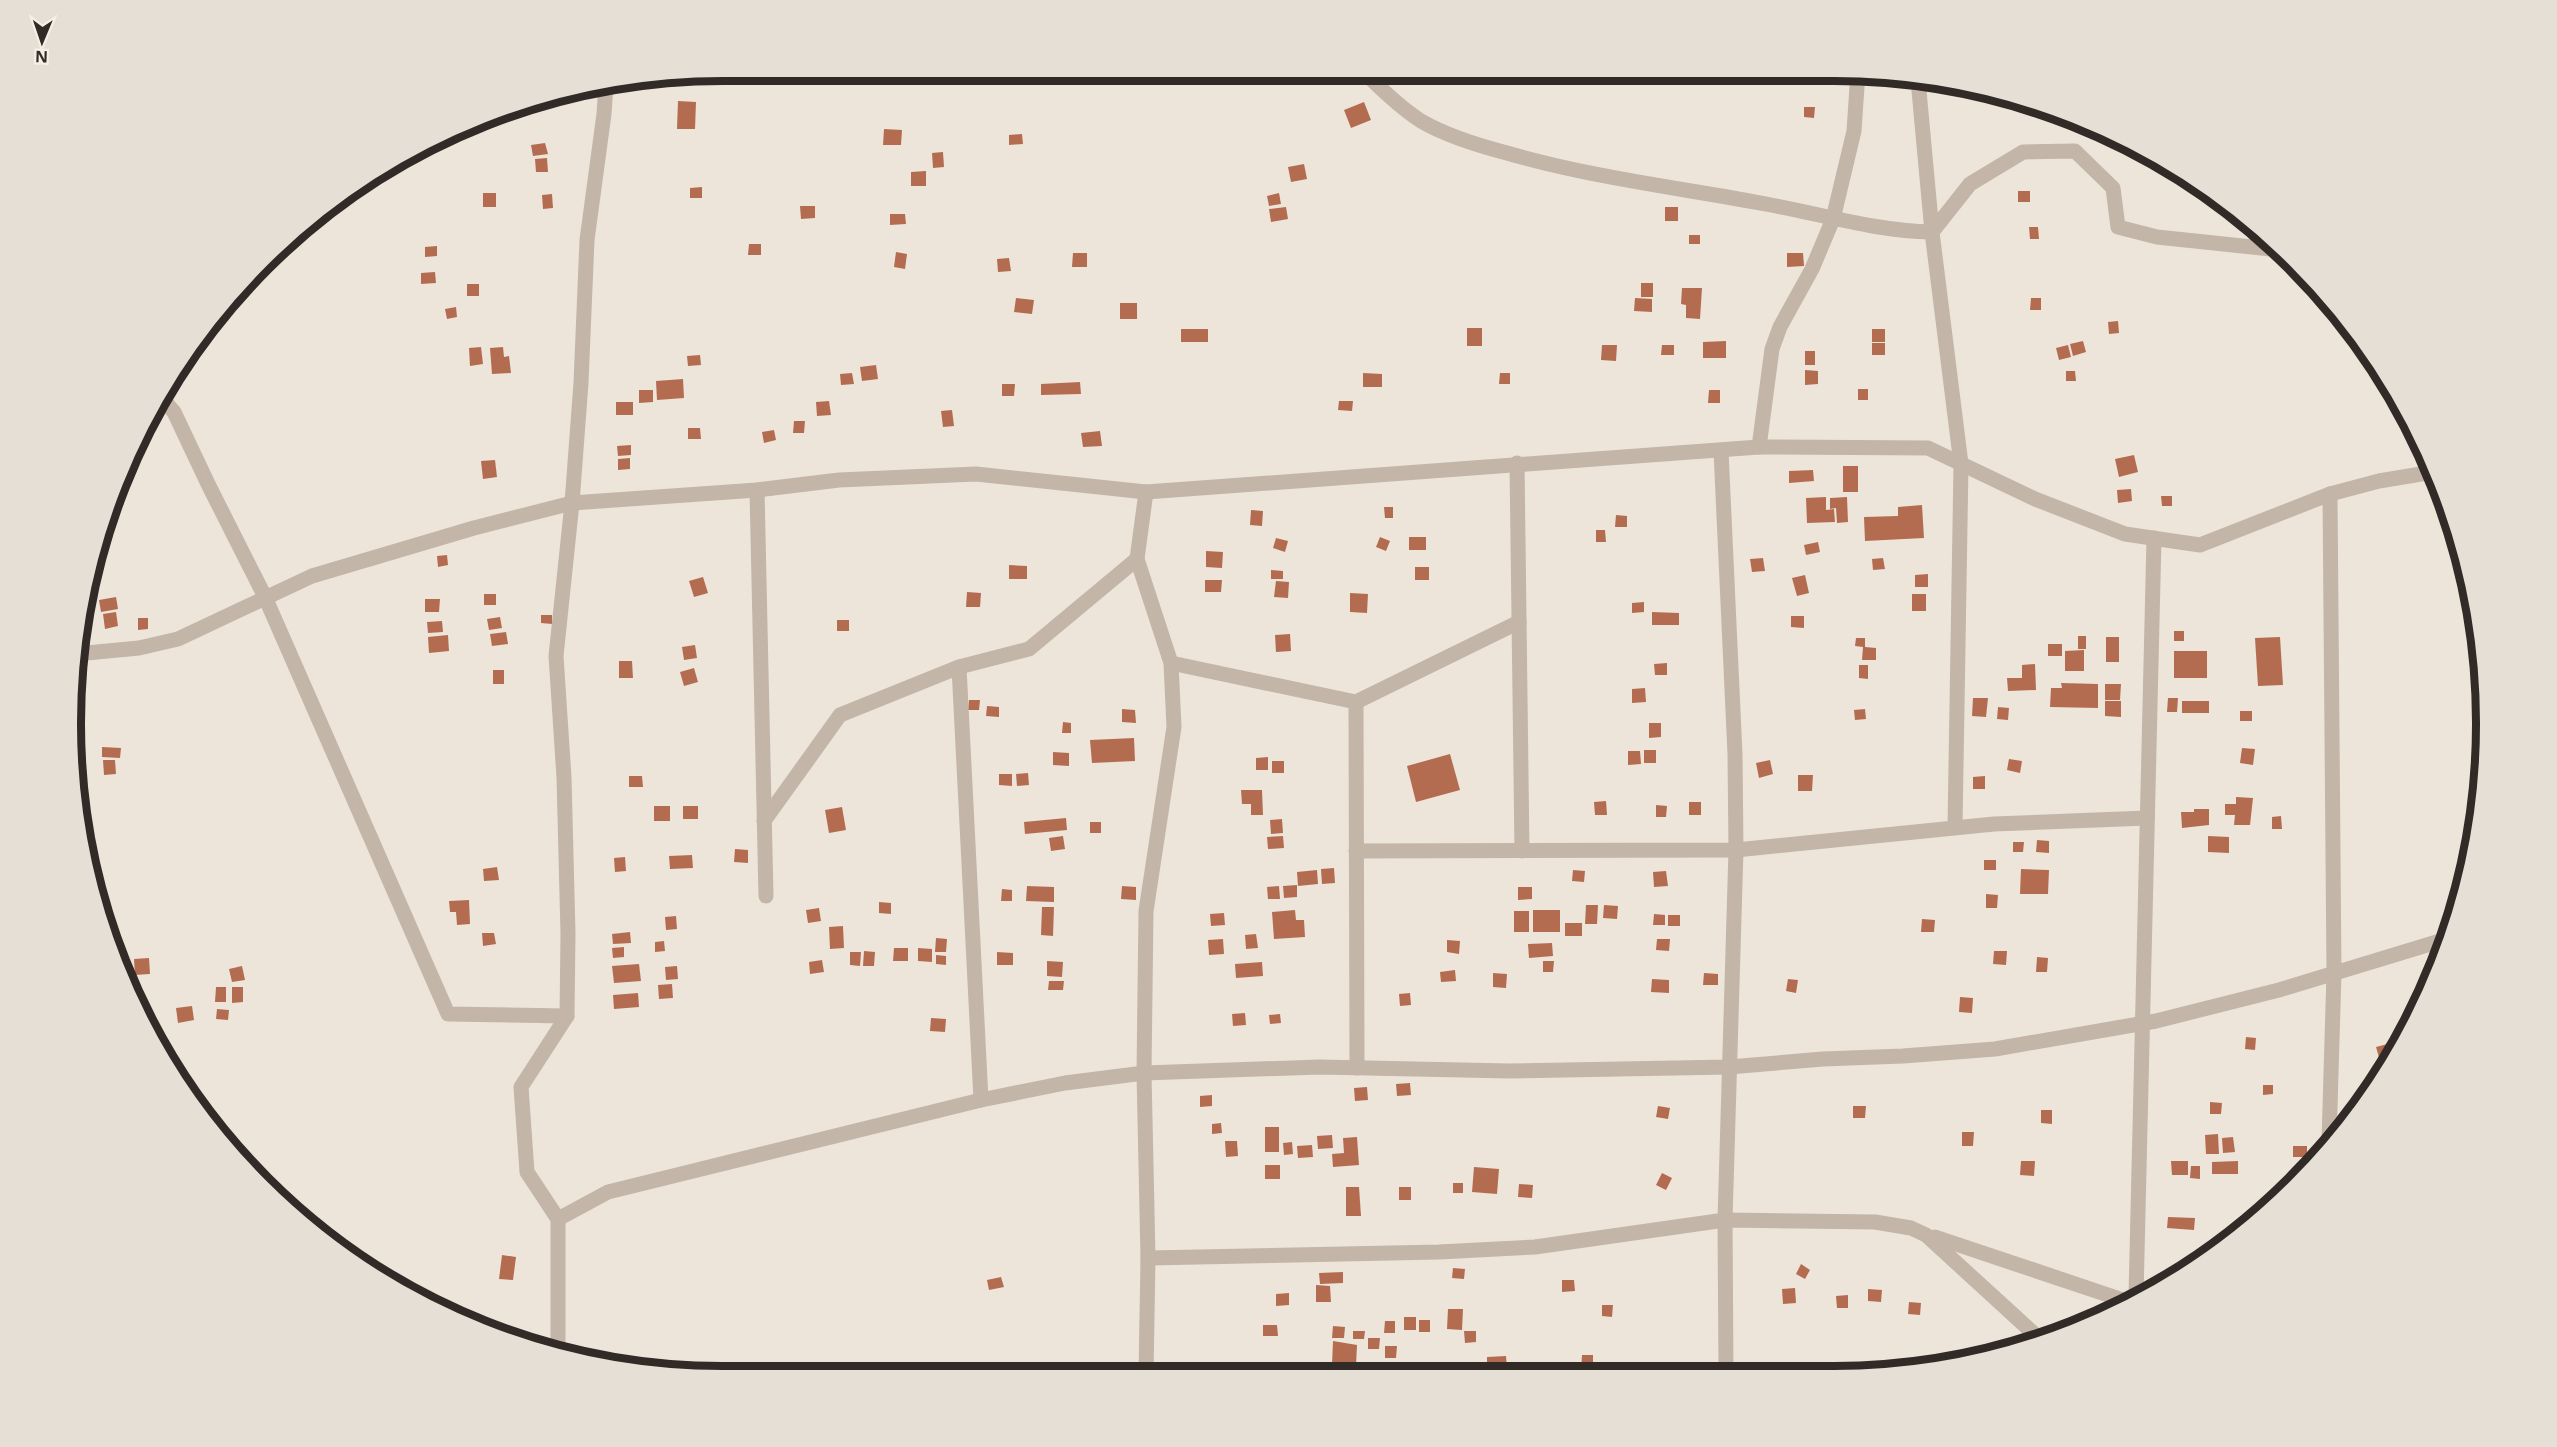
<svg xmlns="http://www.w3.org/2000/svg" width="2557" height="1447" font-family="'Open Sans',sans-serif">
<rect width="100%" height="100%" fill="#ede5da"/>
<!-- building -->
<g fill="#b46c51">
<path d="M678,101L696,102L695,129H677Z"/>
<path d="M1364,102L1371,120L1351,128L1344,110Z"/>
<path d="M2041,106L2053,110V119H2041Z"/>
<path d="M1804,107H1815L1814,118L1804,117Z"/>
<path d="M884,129L902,130L901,145H883Z"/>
<path d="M1022,134L1023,144L1009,145V135Z"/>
<path d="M545,143L548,154L533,156L531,145Z"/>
<path d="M943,152L944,167L933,168L932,153Z"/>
<path d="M547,158L548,172H536L535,159Z"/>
<path d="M1304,164L1307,179L1291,182L1288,167Z"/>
<path d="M926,171V186H911V172Z"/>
<path d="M702,187V198H690V188Z"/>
<rect x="2018" y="191" width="12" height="11"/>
<rect x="483" y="193" width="13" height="14"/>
<path d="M1279,193L1281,204L1269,206L1267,196Z"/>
<path d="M552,194L553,208L543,209L542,195Z"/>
<path d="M800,206H815V218L801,219Z"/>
<path d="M1286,207L1288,219L1271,222L1269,209Z"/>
<rect x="1665" y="207" width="13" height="14"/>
<path d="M890,214H905L906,224L890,225Z"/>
<path d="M2029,227H2038L2039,239H2030Z"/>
<rect x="1689" y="235" width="11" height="9"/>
<path d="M749,244H761V255H748Z"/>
<path d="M437,246V256L425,257V247Z"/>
<path d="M896,252L907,254L905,269L894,267Z"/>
<path d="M1073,253H1087V267H1072Z"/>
<path d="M1787,253H1803L1804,266L1787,267Z"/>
<path d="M1009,258L1011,271L998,272L997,259Z"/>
<path d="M435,272L436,283L421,284V273Z"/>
<rect x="1641" y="283" width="12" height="14"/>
<rect x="467" y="284" width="12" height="12"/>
<path d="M1682,288H1702L1700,319L1686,318V305L1681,304Z"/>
<path d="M1016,298L1034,300L1032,314L1014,312Z"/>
<path d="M1635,298L1652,299V312L1634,311Z"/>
<path d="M2031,298H2041V310H2030Z"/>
<rect x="1120" y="303" width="17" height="16"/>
<path d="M456,307L457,317L447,319L445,309Z"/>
<path d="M2118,321L2119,333L2109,334L2108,322Z"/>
<rect x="1467" y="328" width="15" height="18"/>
<rect x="1181" y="329" width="27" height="13"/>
<rect x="1872" y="329" width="13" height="13"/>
<path d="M1726,341V358H1703V342Z"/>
<path d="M2083,341L2086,352L2073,356L2070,344Z"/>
<rect x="1872" y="343" width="13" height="12"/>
<path d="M1602,345H1617L1616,361L1601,360Z"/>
<path d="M1662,345H1674V355H1661Z"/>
<path d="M2068,345L2071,357L2059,360L2056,348Z"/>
<path d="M481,347L483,364L470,366L469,348Z"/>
<path d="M503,347L504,357L509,356L511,373L492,374L490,348Z"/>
<rect x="1805" y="351" width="10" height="14"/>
<path d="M700,355L701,365L688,366L687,356Z"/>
<path d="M876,365L878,379L862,381L860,367Z"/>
<path d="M1805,370L1818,371V384L1805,385Z"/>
<path d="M2066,371H2075L2076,381H2066Z"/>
<path d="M852,373L854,384L841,385L840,374Z"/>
<path d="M1363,373L1382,374V387H1363Z"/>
<path d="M1500,373H1510V384H1499Z"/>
<path d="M683,379L684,398L657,400L656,381Z"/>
<path d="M1080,382L1081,394L1041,395V384Z"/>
<path d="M1002,384H1015L1014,396H1002Z"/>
<rect x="1858" y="389" width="10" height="11"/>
<path d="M639,390H653V402L639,403Z"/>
<path d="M1709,390H1720V403H1708Z"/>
<path d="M829,401L831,415L817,416L816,402Z"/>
<path d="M1339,401H1353L1352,411L1338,410Z"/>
<rect x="616" y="402" width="17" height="13"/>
<path d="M952,410L954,426L943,427L941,411Z"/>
<path d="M794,421H805L804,433H793Z"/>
<path d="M688,428H700L701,439H688Z"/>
<path d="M774,430L776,440L764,443L762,432Z"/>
<path d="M1100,431L1102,446L1083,447L1081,433Z"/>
<path d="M631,445V455L618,456L617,446Z"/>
<path d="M2134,455L2138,472L2119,477L2115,459Z"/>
<path d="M630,458V469L618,470V459Z"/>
<path d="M495,460L497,477L483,479L481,461Z"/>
<rect x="1843" y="466" width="15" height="26"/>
<path d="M1813,470L1814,481L1789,483V471Z"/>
<path d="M2131,489L2132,501L2118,503L2117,490Z"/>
<path d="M2161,496H2172V506H2162Z"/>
<path d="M1826,497V510L1834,509L1835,522L1807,523L1806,498Z"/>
<path d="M1847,497L1848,522L1837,523L1836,508L1830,509V498Z"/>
<path d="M1922,505L1924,538L1865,541L1864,517L1898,516V507Z"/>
<path d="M1384,507H1393V518H1385Z"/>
<path d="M1251,510L1263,511L1262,526L1250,525Z"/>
<path d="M1616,515L1627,516V527H1615Z"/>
<path d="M1596,530H1605L1606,542H1596Z"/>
<path d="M1380,537L1390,541L1386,551L1376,547Z"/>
<rect x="1409" y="537" width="17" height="13"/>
<path d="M1276,538L1288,541L1285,552L1273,548Z"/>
<path d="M1818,542L1820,552L1806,555L1804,545Z"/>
<path d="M1206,551L1223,552L1222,568L1206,567Z"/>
<path d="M447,555L448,565L438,567L437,556Z"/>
<path d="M1763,558L1765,571L1752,572L1750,559Z"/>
<path d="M1883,558L1885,569L1873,570L1872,559Z"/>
<path d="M1009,565L1027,566V579H1009Z"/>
<rect x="1415" y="567" width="14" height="13"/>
<path d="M1271,570L1283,571V579H1271Z"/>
<path d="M1928,574V587H1915V575Z"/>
<path d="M1805,575L1809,593L1797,596L1792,578Z"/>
<path d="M703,577L708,593L694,597L689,581Z"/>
<path d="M1205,580H1222L1221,592H1205Z"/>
<path d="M1276,581L1289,582L1288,598L1274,597Z"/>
<path d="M967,592L981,593L980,607H966Z"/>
<path d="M1350,593L1368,594L1367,613L1350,612Z"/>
<rect x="484" y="594" width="12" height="11"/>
<rect x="1912" y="594" width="14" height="17"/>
<path d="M116,597L118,609L101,612L99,600Z"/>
<path d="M425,599H440L439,612H425Z"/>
<path d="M1644,602V612L1632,613V603Z"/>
<path d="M116,612L118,626L105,629L103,614Z"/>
<path d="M1652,612L1679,613V625H1652Z"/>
<path d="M541,615H552V624L541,623Z"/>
<path d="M1791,616H1804V628L1791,627Z"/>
<path d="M500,617L502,628L489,630L487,619Z"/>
<path d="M138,618H148V629L138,630Z"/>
<rect x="837" y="620" width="12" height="11"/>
<path d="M442,621L443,632L428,633L427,622Z"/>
<rect x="2174" y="631" width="10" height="10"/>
<path d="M506,632L508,644L492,646L490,634Z"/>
<path d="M1290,634L1291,651L1276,652L1275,635Z"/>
<path d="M448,635L449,651L429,653L428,637Z"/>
<rect x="2078" y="636" width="8" height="13"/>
<rect x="2106" y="637" width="13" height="25"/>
<path d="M2280,637L2283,685L2258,686L2255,638Z"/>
<path d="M1856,638H1865V647L1876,648V660H1862L1863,647L1855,646Z"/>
<rect x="2048" y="644" width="14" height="12"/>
<path d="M695,645L697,658L684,660L682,647Z"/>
<path d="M2084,650V671H2065V651Z"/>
<rect x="2174" y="651" width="33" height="27"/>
<path d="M619,661H632L633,678H619Z"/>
<path d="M1667,663V675H1655L1654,664Z"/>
<path d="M2035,664L2036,690L2008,691L2007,678H2022V665Z"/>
<path d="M1859,665H1868V679L1859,678Z"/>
<path d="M694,668L698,682L684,686L680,672Z"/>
<rect x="493" y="670" width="11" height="14"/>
<path d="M2061,683L2098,684V708L2050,707L2051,688H2062Z"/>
<path d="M2105,684H2121L2120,700H2105Z"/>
<path d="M1645,688L1646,702L1632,703V689Z"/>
<path d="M1973,698H1988L1986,717L1972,716Z"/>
<path d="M2168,698H2178L2177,712H2167Z"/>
<path d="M969,700H980L979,710H968Z"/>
<path d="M2105,701H2121V717L2105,716Z"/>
<rect x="2182" y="701" width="27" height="12"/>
<path d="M987,706L999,707V717L986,716Z"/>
<path d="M1998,707L2009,708L2008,720L1997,719Z"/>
<path d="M1122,709L1135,710L1136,723L1122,722Z"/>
<path d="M1865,709L1866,719L1855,720L1854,710Z"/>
<rect x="2240" y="711" width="12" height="10"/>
<path d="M1063,722L1071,723V733H1062Z"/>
<path d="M1649,723H1661V737L1649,738Z"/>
<path d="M1134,738L1135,761L1092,763L1090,740Z"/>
<path d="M102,747L121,748L120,758L102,757Z"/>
<path d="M2242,748L2255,749L2253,765L2240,763Z"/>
<rect x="1644" y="750" width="12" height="13"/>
<path d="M1628,751H1640L1641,764L1628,765Z"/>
<path d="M1053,752L1069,753V766L1053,765Z"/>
<path d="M1450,754L1460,790L1416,802L1407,766Z"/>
<path d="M1268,757V770H1256V758Z"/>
<path d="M2009,759L2022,761L2020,773L2007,770Z"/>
<path d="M103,760H115L116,774L104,775Z"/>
<path d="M1770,760L1773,774L1759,778L1756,763Z"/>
<rect x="1272" y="761" width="12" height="12"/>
<path d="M1028,773L1029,785L1017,786L1016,774Z"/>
<path d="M999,774H1012V786L999,785Z"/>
<path d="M1798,775H1813L1812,791H1798Z"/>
<path d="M629,776H642L643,787H629Z"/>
<path d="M1985,776V789H1973V777Z"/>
<path d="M1241,790H1262L1263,815H1251V804H1242Z"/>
<path d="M2236,797L2253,798L2250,825H2234L2235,815H2225V804H2236Z"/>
<path d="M1606,801L1607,815H1595L1594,802Z"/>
<rect x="1689" y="802" width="12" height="13"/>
<path d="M1656,805L1667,806L1666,817H1656Z"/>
<rect x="654" y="806" width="16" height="15"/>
<rect x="683" y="806" width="15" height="13"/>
<path d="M842,807L846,830L829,833L825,810Z"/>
<path d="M2194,809H2209V825L2182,828L2181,812H2194Z"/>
<path d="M2281,816L2282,829H2272V817Z"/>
<path d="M1066,818L1067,830L1025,834L1024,822Z"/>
<path d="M1282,819L1283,833L1271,834L1270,820Z"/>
<rect x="1090" y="822" width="11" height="11"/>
<path d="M1063,836L1065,849L1051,851L1049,838Z"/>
<path d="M1283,836L1284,848L1268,849L1267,837Z"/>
<path d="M2208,836L2229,837V853L2208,852Z"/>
<path d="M2037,840L2049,841V853L2036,852Z"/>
<path d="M2013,842H2024L2023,852H2013Z"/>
<path d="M735,849L748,850V863L734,862Z"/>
<path d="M692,855L693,868L670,869L669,856Z"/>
<path d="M625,857L626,871L615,872L614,858Z"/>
<rect x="1984" y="860" width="12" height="10"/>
<path d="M497,867L499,880L484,881L483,869Z"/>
<path d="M1334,868L1335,883L1322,884L1321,869Z"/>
<path d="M2021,869L2049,870L2048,894H2020Z"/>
<path d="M1317,870L1318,884L1298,886L1297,872Z"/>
<path d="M1573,870L1585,871L1584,882L1572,881Z"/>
<path d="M1666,871L1668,886L1654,887L1653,872Z"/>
<path d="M1297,885V897L1284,898L1283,886Z"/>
<path d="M1027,886L1054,887V902L1026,901Z"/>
<path d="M1122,886L1136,887V900L1121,899Z"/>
<path d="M1279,886L1280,899H1268L1267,887Z"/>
<path d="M1518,887H1532V899L1518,900Z"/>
<path d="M1002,889L1012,890V901H1001Z"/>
<path d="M1986,894L1998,895L1997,908H1986Z"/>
<path d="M469,900L470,924L457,925L456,912H450L449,901Z"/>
<path d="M879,902L891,903V914L879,913Z"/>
<path d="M1586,905H1598L1597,924H1585Z"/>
<path d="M1604,905L1618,906L1617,919L1603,918Z"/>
<path d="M1042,907H1054L1053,936L1041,935Z"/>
<path d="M819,908L821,921L808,923L806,910Z"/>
<path d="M1295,910L1296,920H1304L1305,937L1274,939L1272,912Z"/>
<rect x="1533" y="910" width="27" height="22"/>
<rect x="1514" y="911" width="15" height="21"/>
<path d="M1224,913L1225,925L1211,926L1210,914Z"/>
<path d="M1654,914L1665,915V925H1653Z"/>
<rect x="1668" y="915" width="12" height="11"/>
<path d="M676,916L677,929L666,930L665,917Z"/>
<path d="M1922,919L1935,920L1934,932H1921Z"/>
<rect x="1565" y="923" width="17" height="13"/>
<path d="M843,926L844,948L830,949L829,927Z"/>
<path d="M630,932L631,943L613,944L612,934Z"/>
<path d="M482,933H494L496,944L483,946Z"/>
<path d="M1256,934L1258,948L1246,949L1245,935Z"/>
<path d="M936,938L947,939L946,952H935Z"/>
<path d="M1223,939L1224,954L1209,955L1208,940Z"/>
<path d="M1657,939H1670L1669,951L1656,950Z"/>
<path d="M1447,940L1460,941L1459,954L1447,952Z"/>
<path d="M664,941L665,951L655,952V942Z"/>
<path d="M1552,943L1553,956L1529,958L1528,944Z"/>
<path d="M624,947V957L613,958L612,948Z"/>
<path d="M894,948H908V961H893Z"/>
<path d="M918,948L932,949V962L918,961Z"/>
<path d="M864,951L875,952L874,966H863Z"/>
<path d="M1994,951H2007L2006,965L1993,964Z"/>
<path d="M850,952H861L860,966L850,965Z"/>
<path d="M997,952L1013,953V965H997Z"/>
<path d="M936,955L946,956V965L936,964Z"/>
<path d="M2037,957L2048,958L2047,972H2036Z"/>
<path d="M149,958L150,974L135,975L134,959Z"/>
<path d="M822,960L824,972L810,974L809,962Z"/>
<path d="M1047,961L1063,962L1062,977L1047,976Z"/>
<path d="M1543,961H1554L1553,972H1543Z"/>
<path d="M1262,962L1263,976L1236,978L1235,964Z"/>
<path d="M639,964L641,981L614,983L612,966Z"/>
<path d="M242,966L245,980L232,982L229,969Z"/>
<path d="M677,966L678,979L666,980L665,967Z"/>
<path d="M1455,970L1456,981L1441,982L1440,972Z"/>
<path d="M1493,973L1507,974L1506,988L1493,987Z"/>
<path d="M1704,973L1718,974V985H1703Z"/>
<path d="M1652,979L1669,980V993L1651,992Z"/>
<path d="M1788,979L1798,980L1796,993L1786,991Z"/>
<path d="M1049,981H1064L1063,990H1048Z"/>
<path d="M672,984L673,998L659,999L658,985Z"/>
<path d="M216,987H226V1002H215Z"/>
<path d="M232,987H243V1002L232,1003Z"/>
<path d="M638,993L639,1007L614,1009L613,995Z"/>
<path d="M1410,993L1411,1005L1400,1006L1399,994Z"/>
<path d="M1960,997L1973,998L1972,1013L1959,1012Z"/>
<path d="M192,1006L194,1020L178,1023L176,1008Z"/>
<path d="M217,1009L229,1010L228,1020L216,1019Z"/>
<path d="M1245,1013L1246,1025L1233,1026L1232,1014Z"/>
<path d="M1280,1014L1281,1023L1270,1024L1269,1015Z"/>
<path d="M931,1018L946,1019L945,1032L930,1031Z"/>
<path d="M2246,1037L2256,1038L2255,1050L2245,1049Z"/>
<path d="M2395,1042L2398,1052L2383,1071L2376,1047Z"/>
<path d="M1410,1083L1411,1095L1397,1096L1396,1084Z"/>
<path d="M2263,1085H2273V1094L2263,1095Z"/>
<path d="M1367,1087L1368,1100L1355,1101L1354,1088Z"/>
<path d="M1212,1095V1106L1200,1107V1096Z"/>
<path d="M2210,1102L2222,1103L2221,1114H2210Z"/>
<path d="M1658,1106L1670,1108L1668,1119L1656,1117Z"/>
<path d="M1853,1106H1866L1865,1118H1853Z"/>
<path d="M2041,1110H2052V1124L2041,1123Z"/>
<path d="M1221,1123L1222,1133L1212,1134V1124Z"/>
<rect x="1265" y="1127" width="14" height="25"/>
<path d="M1962,1132H1974L1973,1146H1962Z"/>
<path d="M2218,1134L2219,1154H2206L2205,1135Z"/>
<path d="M1332,1135L1333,1148L1318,1149L1317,1136Z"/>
<path d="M1357,1137L1359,1165L1333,1167L1332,1154L1344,1153L1343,1138Z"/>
<path d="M2233,1137L2235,1152L2223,1153L2222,1138Z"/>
<path d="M1225,1141H1237L1238,1156L1226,1157Z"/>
<path d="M1292,1142L1293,1154L1284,1155L1283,1143Z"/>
<path d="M1312,1145L1313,1157L1298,1158L1297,1146Z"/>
<rect x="2293" y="1146" width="14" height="11"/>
<path d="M2021,1161H2035L2034,1176L2020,1175Z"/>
<path d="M2171,1161H2188V1175H2172Z"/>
<path d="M2238,1161V1174H2212V1162Z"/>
<rect x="1265" y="1165" width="15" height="14"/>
<path d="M2191,1166H2200V1179L2190,1178Z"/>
<path d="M1474,1167L1499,1169L1497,1194L1472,1192Z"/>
<path d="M1662,1173L1672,1178L1666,1190L1656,1185Z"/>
<rect x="1453" y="1183" width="10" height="10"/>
<path d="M1519,1184L1533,1185L1532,1198L1518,1197Z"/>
<path d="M1346,1187H1359L1361,1216H1346Z"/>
<rect x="1399" y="1187" width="12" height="13"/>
<path d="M2168,1217L2195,1218L2194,1230L2167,1228Z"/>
<path d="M502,1255L516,1257L513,1280L499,1279Z"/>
<path d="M1801,1264L1810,1270L1805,1279L1796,1274Z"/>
<path d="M1453,1268L1465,1269L1464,1279L1452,1278Z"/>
<path d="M1343,1272V1283L1320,1284L1319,1273Z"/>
<path d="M1001,1277L1004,1287L989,1290L987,1280Z"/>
<path d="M1562,1280H1574L1575,1291L1562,1292Z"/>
<path d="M1316,1285L1330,1286L1331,1302H1316Z"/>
<path d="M1795,1288L1796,1303L1783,1304L1782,1289Z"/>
<path d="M1868,1289L1882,1290L1881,1302L1868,1301Z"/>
<path d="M1289,1293V1305L1276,1306V1294Z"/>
<path d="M1848,1295V1308H1837L1836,1296Z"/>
<path d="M1909,1302L1921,1303L1920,1315L1908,1314Z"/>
<path d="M1602,1305H1613L1612,1317L1602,1316Z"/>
<path d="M1448,1309H1463L1462,1330L1447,1329Z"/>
<rect x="1404" y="1317" width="12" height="13"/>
<rect x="1419" y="1320" width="11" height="12"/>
<path d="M1385,1321H1395V1333H1384Z"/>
<path d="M1263,1325H1277L1278,1336H1263Z"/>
<path d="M1333,1326L1345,1327L1344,1338H1332Z"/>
<path d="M1353,1331H1365L1364,1339H1353Z"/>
<path d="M1464,1331H1476V1342L1465,1343Z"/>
<path d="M1368,1338H1380L1379,1349H1368Z"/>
<path d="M1333,1341L1357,1345L1356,1366L1332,1365Z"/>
<path d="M1385,1346H1397L1396,1358H1385Z"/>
<path d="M1582,1355H1593V1372H1581Z"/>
<path d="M1506,1356L1507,1368L1487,1369V1357Z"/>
</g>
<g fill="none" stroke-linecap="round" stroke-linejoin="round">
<!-- minor -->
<g stroke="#c3b5a8" stroke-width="15">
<path d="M1366,74C1383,91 1401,108 1421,121C1445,135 1480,146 1507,153C1593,178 1682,188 1771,205C1825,215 1876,231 1932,232L1970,184L2023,152L2075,151L2113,188L2118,227L2157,237L2280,250"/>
<path d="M1918,80L1932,232L1961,464L1955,827"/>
<path d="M160,396L174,412L209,486L265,597L448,1014L567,1016"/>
<path d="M1759,447L1772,349L1780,327L1812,269L1833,219L1854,131L1858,72"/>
<path d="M1721,451L1735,754L1736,850L1725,1220L1726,1372"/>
<path d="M1517,463L1522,851"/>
<path d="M757,490L766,896"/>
<path d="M76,654L139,648L178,639L312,576L474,528L572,503L757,490L839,480L976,474L1146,492L1759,447L1928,448L2035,499L2125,534L2200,545L2330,494L2379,481L2433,472"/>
<path d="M1171,663L1356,702L1519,622"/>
<path d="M959,667L981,1100"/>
<path d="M1356,702L1357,1068"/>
<path d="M764,821L840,715L959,667L1029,649L1137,559"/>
<path d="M1356,851L1736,850L1994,824L2147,818"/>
<path d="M2329,1141L2334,973L2330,494"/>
<path d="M558,1219L608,1192L981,1100L1065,1083L1144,1073L1319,1067L1510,1071L1729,1067L1823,1059L1903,1056L1995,1049L2156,1021L2279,990L2450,938"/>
<path d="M1935,1237L2126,1301"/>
<path d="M1148,1258L1439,1252L1535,1247L1725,1220L1875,1222L1911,1228L1926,1235L2043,1342"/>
<path d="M2136,1296L2154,538"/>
<path d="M558,1351V1219L527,1172L521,1087L567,1016L568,934L564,777L556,656L572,503L581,383L587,240L604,114L606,84"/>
<path d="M1146,1374L1148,1258L1144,1073L1146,911L1174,727L1171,663L1137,559L1146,492"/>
</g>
</g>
<!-- crop -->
<path d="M0 0H2557V1447H0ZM723 81H1834A642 642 0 0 1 2476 723V724A642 642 0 0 1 1834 1366H723A642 642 0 0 1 81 724V723A642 642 0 0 1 723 81Z" fill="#e6dfd6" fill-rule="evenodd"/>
<path fill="none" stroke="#312a27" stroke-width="8" d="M723 81H1834A642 642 0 0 1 2476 723V724A642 642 0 0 1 1834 1366H723A642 642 0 0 1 81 724V723A642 642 0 0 1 723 81Z"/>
<!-- north arrow -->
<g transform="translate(42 42) rotate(182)" stroke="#f6efe5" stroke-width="4.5" paint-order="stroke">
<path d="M0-4.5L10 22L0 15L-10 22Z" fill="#312a27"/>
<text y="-9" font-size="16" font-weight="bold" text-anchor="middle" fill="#312a27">N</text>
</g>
</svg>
